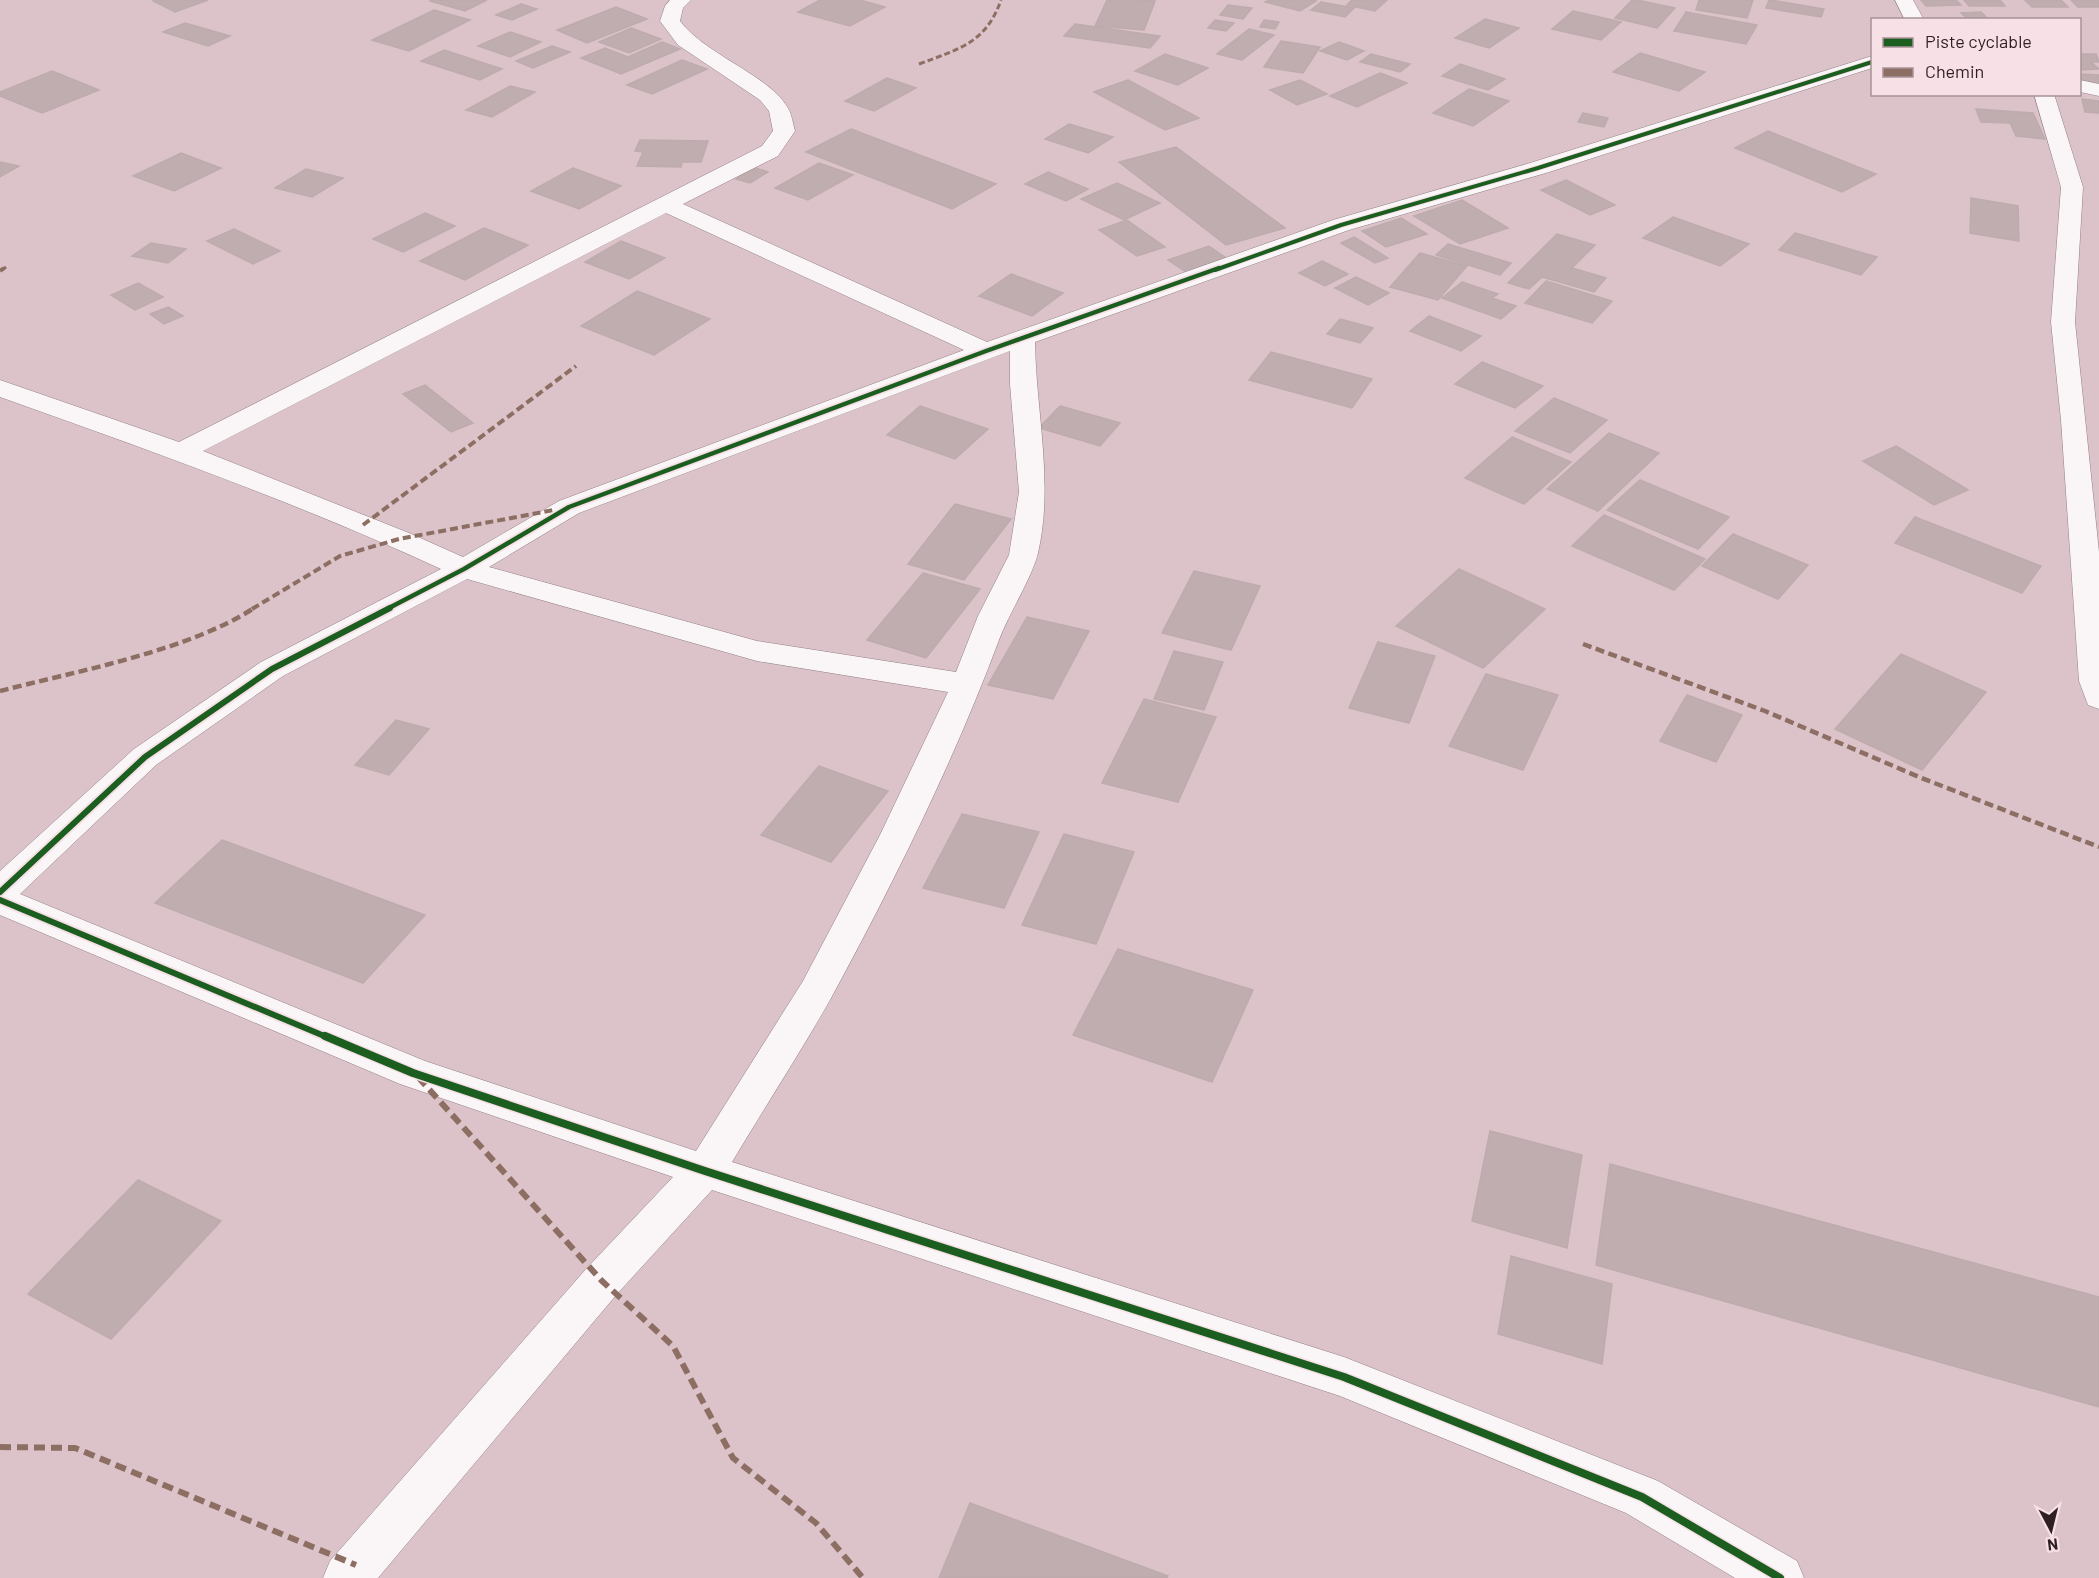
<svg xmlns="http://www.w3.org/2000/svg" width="2099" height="1578" font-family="Barlow,sans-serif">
<rect width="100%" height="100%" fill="#dbc3c9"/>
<!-- building -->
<g fill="#bfadaf" stroke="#beabae" stroke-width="1.5">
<path d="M156,0H208L175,12L153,1Z"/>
<path d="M432,0H487L465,11L430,1Z"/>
<path d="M820,0H860L885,7L850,26L798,12Z"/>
<path d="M1107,0H1137L1155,1L1144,30L1095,26Z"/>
<path d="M1269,0H1312L1316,1L1300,11L1265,2Z"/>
<path d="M1352,0H1387L1375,11L1347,5Z"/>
<path d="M1632,0H1637L1675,8L1657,28L1615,18Z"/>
<path d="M1699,0H1753L1747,18L1696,10Z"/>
<path d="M1769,0H1771L1824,9L1821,17L1766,8Z"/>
<path d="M1921,0H1956L1961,5L1926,6Z"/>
<path d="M1964,0H2000L2005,6H1969Z"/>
<path d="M2025,0H2061L2068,7H2032Z"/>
<path d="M2071,0H2099V7H2078Z"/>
<path d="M1321,2L1354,8L1345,17L1311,10Z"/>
<path d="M521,4L537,9L512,20L496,15Z"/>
<path d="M1228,5L1252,8L1243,19L1220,15Z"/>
<path d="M616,7L647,19L587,43L557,30Z"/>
<path d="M434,10L470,20L409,51L372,40Z"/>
<path d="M1573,11L1621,22L1601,40L1552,29Z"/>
<path d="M1686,12L1757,25L1746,44L1674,31Z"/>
<path d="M1981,12L1989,20H1969L1961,13Z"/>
<path d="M1485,19L1519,28L1489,48L1455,38Z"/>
<path d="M1215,20L1234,23L1226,31L1208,28Z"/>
<path d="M1264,20L1279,22L1275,29L1260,27Z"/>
<path d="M185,23L230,36L208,46L163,32Z"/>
<path d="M1075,24L1160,36L1150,48L1064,36Z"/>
<path d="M631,28L661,39L629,53L599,42Z"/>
<path d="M1249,29L1274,35L1242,60L1217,54Z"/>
<path d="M510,32L541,42L510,57L478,46Z"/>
<path d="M1281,41L1320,47L1303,73L1264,67Z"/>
<path d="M662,42L680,49L621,74L581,58L605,48L628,57Z"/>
<path d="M1339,42L1364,51L1347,60L1320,51Z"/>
<path d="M552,46L570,52L533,68L516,61Z"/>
<path d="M444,50L502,69L480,80L421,61Z"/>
<path d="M1640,53L1705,72L1679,91L1613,72Z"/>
<path d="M1165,54L1208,68L1178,85L1135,71Z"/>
<path d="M1371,54L1410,64L1400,72L1360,62Z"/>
<path d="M2080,54H2096L2099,62H2091L2099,69L2080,70Z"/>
<path d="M682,60L707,69L652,94L627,85Z"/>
<path d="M1460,64L1505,79L1488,90L1442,76Z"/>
<path d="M52,71L99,90L42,113L0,96V92Z"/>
<path d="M1380,73L1407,83L1357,107L1330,96Z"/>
<path d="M2080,74L2099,75V83L2080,82Z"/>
<path d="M887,78L916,88L874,111L845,101Z"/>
<path d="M1128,80L1199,118L1165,130L1094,92Z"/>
<path d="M1300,80L1327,94L1297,105L1270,90Z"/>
<path d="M510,86L535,92L492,117L466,110Z"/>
<path d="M1469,89L1509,101L1473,126L1433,113Z"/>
<path d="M2082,99L2099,101V113L2085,112Z"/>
<path d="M1976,109L2033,113L2045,139L2016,136L2010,123L1981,122Z"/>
<path d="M1583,113L1608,118L1604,127L1578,122Z"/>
<path d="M1069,124L1113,137L1088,153L1045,139Z"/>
<path d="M851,129L996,184L952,209L806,152Z"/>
<path d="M1768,131L1876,174L1842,192L1735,148Z"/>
<path d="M640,140L708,141L701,162H682L681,167L637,166L643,152L635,151Z"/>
<path d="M1176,147L1285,228L1226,245L1119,162Z"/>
<path d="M181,153L221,168L174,191L133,176Z"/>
<path d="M0,162L19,166L0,177Z"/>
<path d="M819,163L853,175L808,200L775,188Z"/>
<path d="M753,167L768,172L750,183L736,179Z"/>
<path d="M573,168L621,186L579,209L531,191Z"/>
<path d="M306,169L343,178L312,197L275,188Z"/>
<path d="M1048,172L1088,189L1066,201L1025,184Z"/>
<path d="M1566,180L1615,205L1590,215L1541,190Z"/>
<path d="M1117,183L1160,203L1124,220L1081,199Z"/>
<path d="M1971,198L2018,206L2019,241L1970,233Z"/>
<path d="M1462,200L1508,228L1460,244L1414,216Z"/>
<path d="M425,213L455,226L403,252L373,239Z"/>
<path d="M1673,217L1749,244L1720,266L1643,238Z"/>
<path d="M1401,218L1427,234L1386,247L1362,231Z"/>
<path d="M1127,220L1165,247L1137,256L1099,230Z"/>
<path d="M484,228L528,245L465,280L420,261Z"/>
<path d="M234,229L280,251L253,264L207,241Z"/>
<path d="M1795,233L1877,257L1861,275L1779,250Z"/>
<path d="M1557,234L1595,245L1572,268L1606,278L1594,292L1542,277L1529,289L1508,283Z"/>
<path d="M1354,237L1388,258L1375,263L1341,243Z"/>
<path d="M621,241L665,258L629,279L585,262Z"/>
<path d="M151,243L186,249L168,263L132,256Z"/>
<path d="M1448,244L1511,263L1500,275L1436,255Z"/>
<path d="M1209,246L1226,258L1186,272L1168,260Z"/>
<path d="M1420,253L1467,266L1438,300L1390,287Z"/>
<path d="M1322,261L1348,274L1325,286L1299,273Z"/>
<path d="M1011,274L1063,293L1032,316L979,296Z"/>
<path d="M1356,277L1389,293L1368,305L1335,288Z"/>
<path d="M1546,281L1612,301L1592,323L1525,303Z"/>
<path d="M1462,282L1498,294L1492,298L1516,306L1501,319L1442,298Z"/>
<path d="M138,283L163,297L135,310L111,295Z"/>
<path d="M637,291L710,319L654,355L581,326Z"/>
<path d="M168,307L183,316L164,324L150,314Z"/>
<path d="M1429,316L1481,336L1461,351L1410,331Z"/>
<path d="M1340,319L1373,328L1360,343L1327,334Z"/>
<path d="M1271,352L1372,379L1352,408L1249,380Z"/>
<path d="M1482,362L1543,386L1515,408L1455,384Z"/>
<path d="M425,385L473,423L451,432L403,394Z"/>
<path d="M1554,398L1607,420L1570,453L1515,431Z"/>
<path d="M920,406L988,429L955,459L887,435Z"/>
<path d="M1060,406L1120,423L1100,446L1039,428Z"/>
<path d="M1609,433L1659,453L1598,511L1547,489Z"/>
<path d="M1512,437L1571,462L1524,504L1465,478Z"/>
<path d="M1896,446L1968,490L1934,505L1863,461Z"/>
<path d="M1640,480L1729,517L1698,549L1607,510Z"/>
<path d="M955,504L1011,519L964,580L908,564Z"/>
<path d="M1604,515L1705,559L1674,590L1572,546Z"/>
<path d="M1915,517L2041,566L2022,593L1895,543Z"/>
<path d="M1733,534L1808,565L1778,599L1702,566Z"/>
<path d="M1459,569L1545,609L1483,668L1396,626Z"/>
<path d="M1194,571L1260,586L1231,650L1162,633Z"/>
<path d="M923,573L980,589L926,658L867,640Z"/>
<path d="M1027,617L1089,631L1053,699L988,685Z"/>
<path d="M1378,642L1435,656L1409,723L1349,708Z"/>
<path d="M1174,651L1223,662L1204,710L1154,699Z"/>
<path d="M1901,654L1986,692L1922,770L1835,729Z"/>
<path d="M1486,674L1558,695L1523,770L1449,746Z"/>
<path d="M1687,695L1742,715L1716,762L1660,741Z"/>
<path d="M1144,699L1216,717L1178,802L1102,783Z"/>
<path d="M396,720L429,729L389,775L355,765Z"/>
<path d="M819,766L888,791L831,862L761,835Z"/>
<path d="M962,814L1039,832L1004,908L923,888Z"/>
<path d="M1064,834L1134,852L1096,944L1022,925Z"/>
<path d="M222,840L425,915L363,983L155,903Z"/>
<path d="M1118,949L1253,990L1212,1082L1073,1035Z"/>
<path d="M1490,1131L1582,1155L1567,1248L1472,1221Z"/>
<path d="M1610,1164L2099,1297V1407L1596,1265Z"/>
<path d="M138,1180L221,1221L111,1339L28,1294Z"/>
<path d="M1511,1256L1612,1284L1602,1364L1498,1334Z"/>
<path d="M970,1503L1168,1576L1167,1578H939Z"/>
</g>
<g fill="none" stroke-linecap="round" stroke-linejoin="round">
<!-- minor casing -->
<g stroke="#928085" stroke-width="1">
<g id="minor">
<path d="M670,0H691L683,8L680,21C707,56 769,75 788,108C792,115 793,124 795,131L778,156L683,204L987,342L1333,220L1530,163L1872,56V68L1546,173L1349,230L1035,342C1036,412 1054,484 1038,553C1032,578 1009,613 999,640C953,763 893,884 830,1000C799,1055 764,1108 732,1162L1344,1357L1658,1481L1797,1561L1804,1578H1735L1626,1513L1340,1396L712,1190L617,1294L378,1578H323L330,1561L587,1268L673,1177L400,1084L0,915V871L134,749L261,662L441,569C298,503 149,450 0,397V380L179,442L762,146L773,131L769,111L760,100L678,45L660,21L665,6ZM666,213L964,350L559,501L463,557L409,533L203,451ZM1010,351V384L1019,492L1009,555L978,616L956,672L757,641L489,567L579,513ZM467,579L757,661L948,692L880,835L803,981L696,1151L425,1061L20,894L156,765L283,676Z"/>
<path d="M1895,0H1913L1924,20H1905Z"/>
<path d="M2080,80L2099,84V96L2080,92Z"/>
<path d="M2034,94H2054L2083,187L2075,322L2099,552V709L2088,705L2079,681L2061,420L2051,322L2061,187Z"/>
</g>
</g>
<!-- minor -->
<use href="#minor" fill="#faf6f7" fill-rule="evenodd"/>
<!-- quiet-far3 -->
<g stroke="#8d6e63" stroke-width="3" stroke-dasharray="6 3" stroke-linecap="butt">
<path d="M919,64C959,49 986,43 1001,0"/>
<path d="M2,270L6,267"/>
</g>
<!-- quiet-far2 -->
<g stroke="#8d6e63" stroke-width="4" stroke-dasharray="8 4" stroke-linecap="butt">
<path d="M0,271L4,268"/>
<path d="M363,525L576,366"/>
<path d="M252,609L340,556L399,539L554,510"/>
</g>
<!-- quiet-far1 -->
<g stroke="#8d6e63" stroke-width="4.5" stroke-dasharray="9 4.5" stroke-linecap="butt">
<path d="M1583,644L1765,711L1919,777L2099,847"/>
<path d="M0,691C77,671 188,651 254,608"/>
</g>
<!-- quiet -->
<g stroke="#8d6e63" stroke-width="6" stroke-dasharray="11 6" stroke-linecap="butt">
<path d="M418,1077L602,1281L673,1346L733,1458L816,1523L863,1578"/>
<path d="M0,1447L75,1448L356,1565"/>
</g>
<!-- cycleway-far3 casing -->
<g stroke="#f7e0e6" stroke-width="6">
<path id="cycleway-far3" d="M1215,270L1341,225L1538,168L1872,62"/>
</g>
<!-- cycleway-far2 casing -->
<g stroke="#f7e0e6" stroke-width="8">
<path id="cycleway-far2" d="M387,609L464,569L569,507L986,351L1219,268"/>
</g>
<!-- cycleway-far1 casing -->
<g stroke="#f7e0e6" stroke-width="10">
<g id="cycleway-far1">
<path d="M0,892L145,757L272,669L390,608"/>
<path d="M0,900L329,1038"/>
</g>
</g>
<!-- cycleway casing -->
<g stroke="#f7e0e6" stroke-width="11">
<path id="cycleway" d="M325,1036L413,1073L705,1171L1344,1377L1642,1497L1780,1578"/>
</g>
<!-- cycleway-far3 -->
<use href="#cycleway-far3" stroke="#1b5e20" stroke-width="4"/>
<!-- cycleway-far2 -->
<use href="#cycleway-far2" stroke="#1b5e20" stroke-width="4.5"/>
<!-- cycleway-far1 -->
<use href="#cycleway-far1" stroke="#1b5e20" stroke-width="6"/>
<!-- cycleway -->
<use href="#cycleway" stroke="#1b5e20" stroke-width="8"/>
</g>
<!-- legend -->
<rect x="1871" y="18" width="210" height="78" fill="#f7e0e6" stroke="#a79398" stroke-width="1.5"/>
<rect x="1883" y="38" width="30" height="9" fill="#1b5e20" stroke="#a79398" stroke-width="1.5"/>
<text x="1925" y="48" font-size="18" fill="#2f1f24">Piste cyclable</text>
<rect x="1883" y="68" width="30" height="9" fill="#8d6e63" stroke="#a79398" stroke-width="1.5"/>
<text x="1925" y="78" font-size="18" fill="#2f1f24">Chemin</text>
<!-- north arrow -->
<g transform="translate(2051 1530) rotate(173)" stroke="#f7e0e6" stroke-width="4.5" paint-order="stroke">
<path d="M0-4.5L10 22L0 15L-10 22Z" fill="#2f1f24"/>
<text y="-9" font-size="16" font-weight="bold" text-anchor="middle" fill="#2f1f24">N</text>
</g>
</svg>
